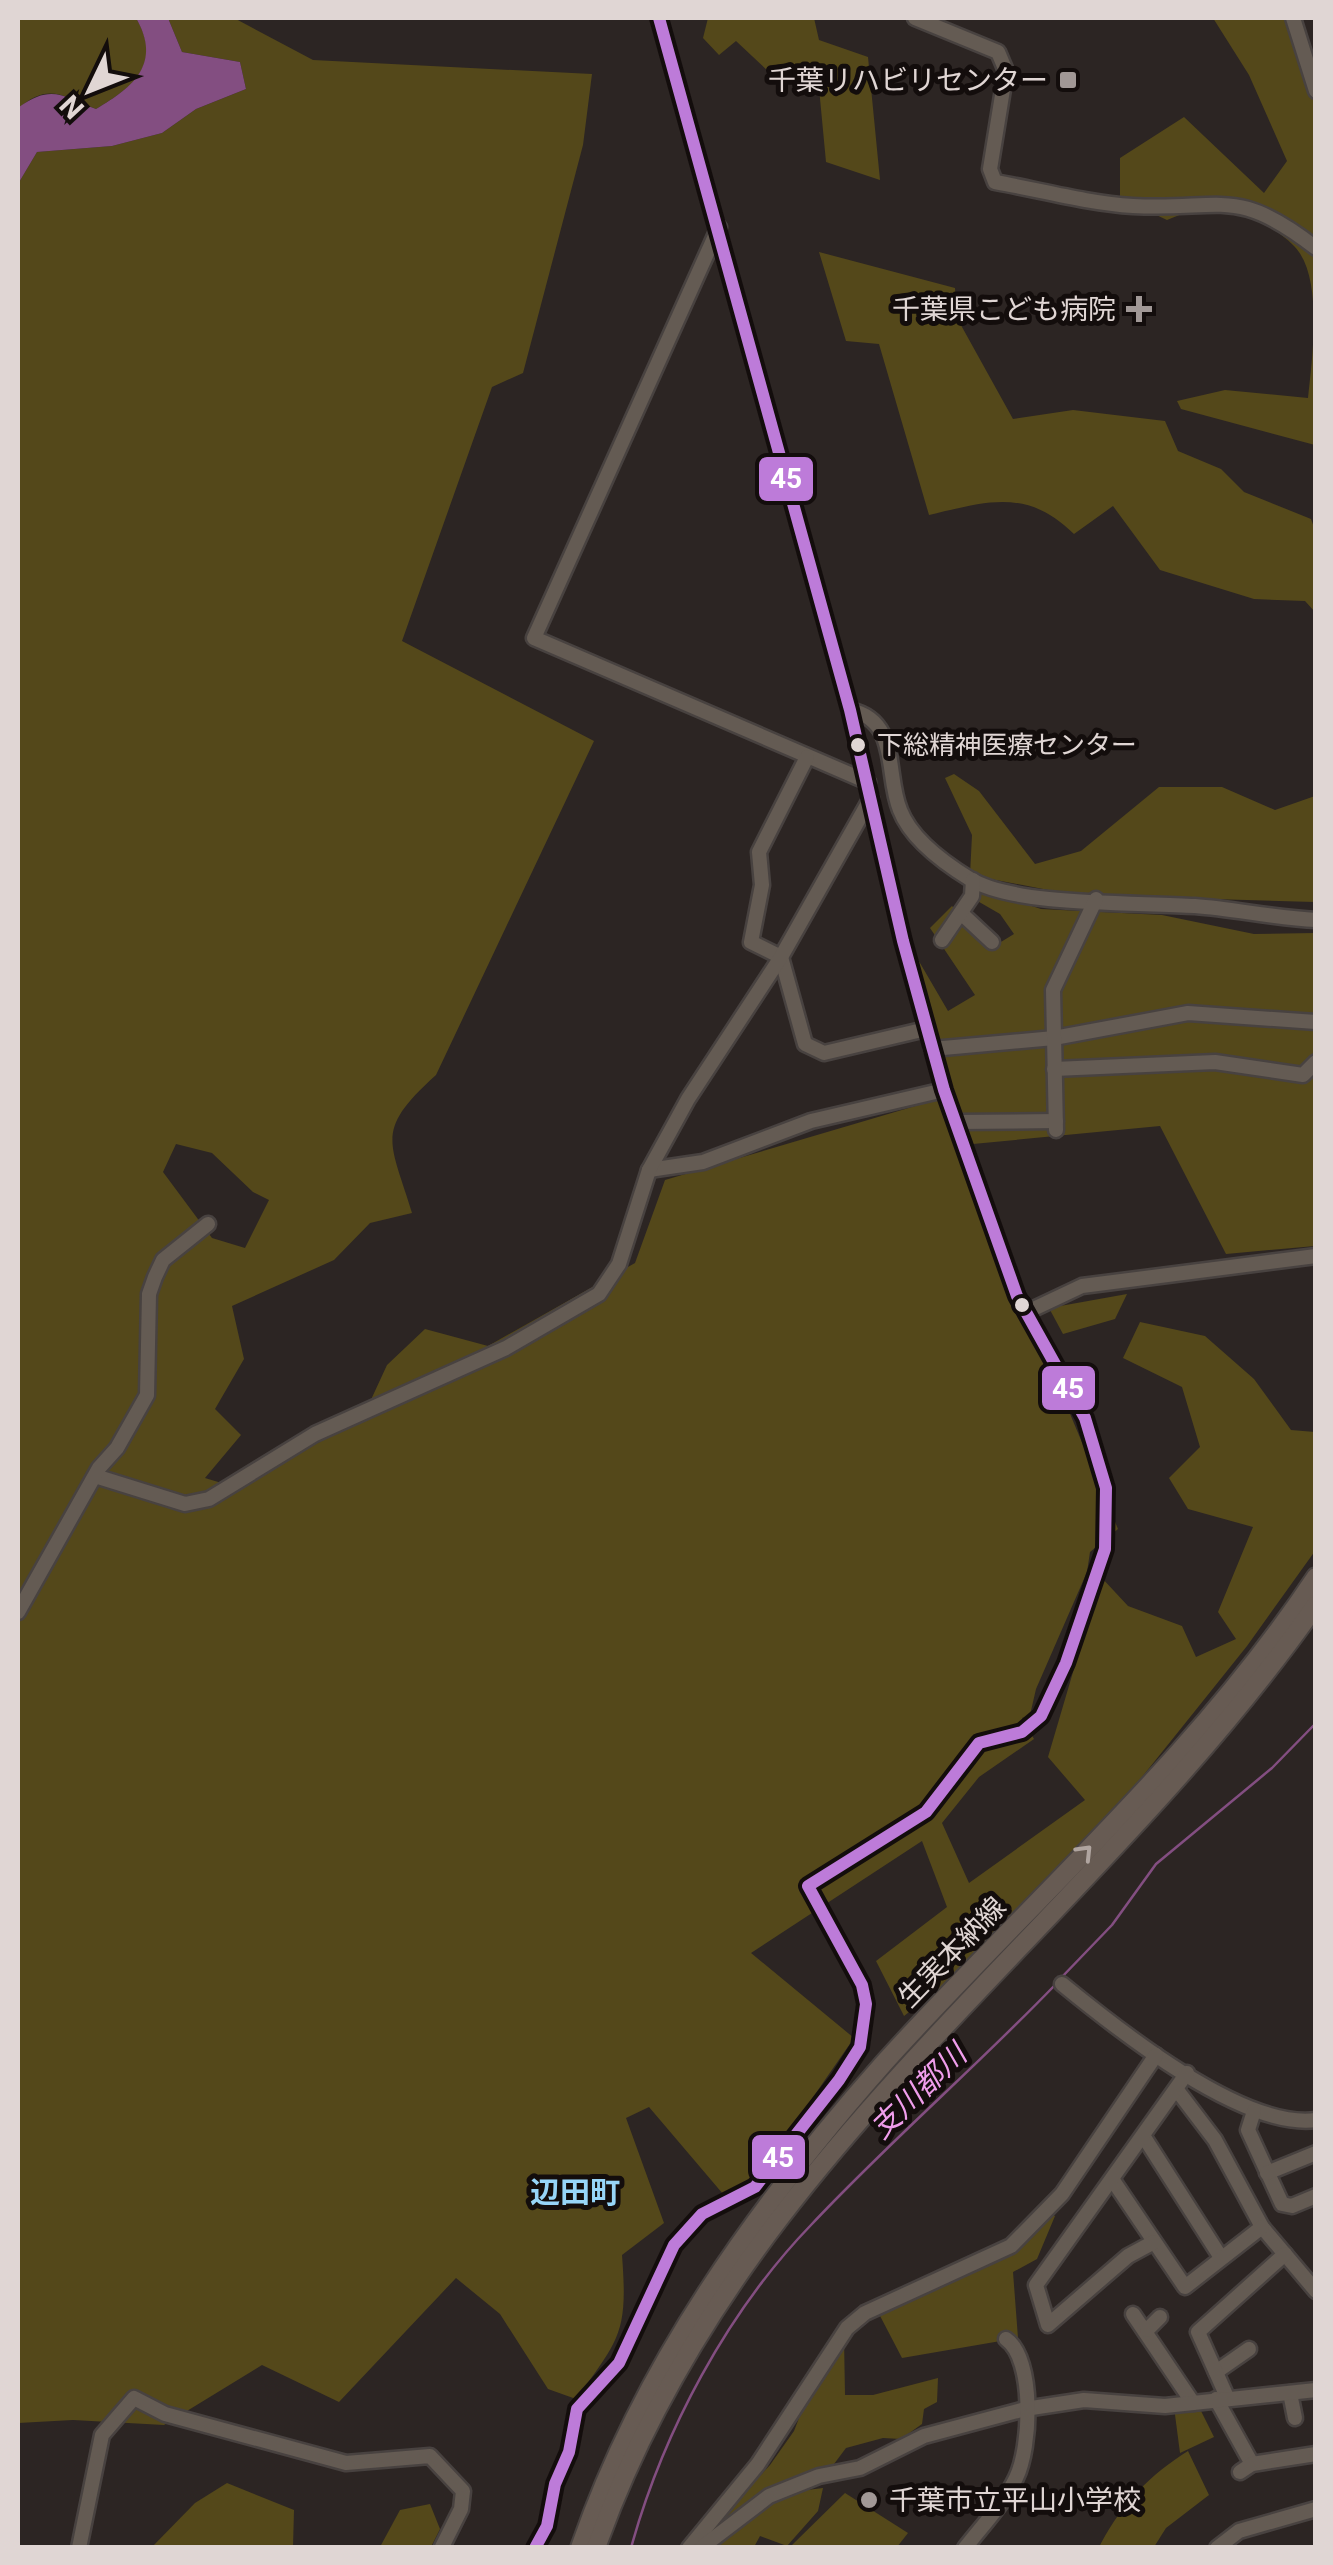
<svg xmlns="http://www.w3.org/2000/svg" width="1333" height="2565" font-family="Roboto,'Noto Sans JP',sans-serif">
<rect width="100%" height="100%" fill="#2c2523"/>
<!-- green -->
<g fill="#54481a" fill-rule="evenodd">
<path d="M18,18H136C163,63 134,87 96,109C62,96 48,82 18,109Z"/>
<path d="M168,18H234L313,60L592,74L583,145L523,373L492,387L402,641L594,741L436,1075C374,1131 390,1140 412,1213L370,1223L334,1260L232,1306L244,1359L215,1409L241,1435L205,1478L238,1488L330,1436L369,1404L387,1365L425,1329L488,1346L635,1263L665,1180L939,1099L1118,1529L1090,1552L1087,1572L1036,1689L1030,1715L1022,1718L1034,1739L979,1777L942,1823L969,1883L1085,1800L1048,1757L1101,1577L1128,1606L1182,1626L1196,1657L1236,1639L1218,1612L1253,1527L1188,1509L1169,1478L1200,1447L1182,1387L1123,1358L1140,1322L1205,1336L1254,1379L1291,1430L1315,1432V1551L1247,1646L1110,1817L954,1977L904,2016L876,1961L947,1907L922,1841L751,1953L854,2038L811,2100L772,2176L723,2194L649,2107L626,2118L664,2223L622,2255C628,2333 620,2338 576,2399L548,2389L500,2314L456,2278L339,2402L262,2365L164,2425L73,2420L18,2423V184L37,152L112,146L162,133L196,109L246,89L240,62L182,52ZM176,1144L212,1153L253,1192L269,1200L245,1248L212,1238L163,1172Z"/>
<path d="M708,18H814L819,40L868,57L880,180L826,162L819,88L769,72L736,41L719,55L703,38Z"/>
<path d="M1213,18H1284L1315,105V445L1181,409L1177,401L1225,390L1308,398C1312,359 1324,276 1294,246C1275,227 1246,212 1224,197L1167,220L1120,198V158L1184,117L1264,193L1287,161L1249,75Z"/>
<path d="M819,252L955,288L957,318L1013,419L1073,410L1165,421L1178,451L1221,469L1244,492L1311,519L1316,533L1315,612L1305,601L1254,599L1160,570L1113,506L1074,534C1027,488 988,501 929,515L879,344L846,341Z"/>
<path d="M954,774L979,791L1035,864L1081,851L1159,787H1222L1275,810L1315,796V902L1074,895L970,875L972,835L945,778Z"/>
<path d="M977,888L1041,909L1162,915L1254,934L1315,933V1246L1226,1254L1160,1126L973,1144L953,1101L906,960L913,951L948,1011L975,995L930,928L952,906L991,948L1014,934L1000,914L974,899Z"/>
<path d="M1127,1294L1115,1319L1063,1334L1049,1308Z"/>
<path d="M1050,2213L1055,2216L1037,2259L1013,2272L1018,2338L902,2358L878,2312L1020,2246Z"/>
<path d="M844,2338L845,2395H873L938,2378L937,2402L924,2409L922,2424L901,2439L883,2438L846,2448L834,2464L769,2489L708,2531L770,2465L794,2431L813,2382Z"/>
<path d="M1198,2405L1214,2437L1180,2453L1174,2407Z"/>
<path d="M1188,2451L1209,2495L1166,2528L1154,2547H1099C1121,2505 1148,2476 1188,2451Z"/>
<path d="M227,2483L294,2510L293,2547H152L195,2503Z"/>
<path d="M823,2488L818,2511L787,2546L760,2536L754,2547L711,2548L784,2493Z"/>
<path d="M845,2493L908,2533L897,2547H790Z"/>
<path d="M430,2504L440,2529L431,2547H380L400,2510Z"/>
</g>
<!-- water -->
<path fill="#834e81" d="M136,18H168L182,52L240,62L246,89L196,109L162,133L112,146L37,152L18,184L19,107C52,84 62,96 96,109C134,87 162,63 136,18Z"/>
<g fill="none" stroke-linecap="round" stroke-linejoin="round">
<!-- stream -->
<g stroke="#834e81" stroke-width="2.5">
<path d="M1060,1979L1112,1925L1156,1864L1272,1768L1316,1723"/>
<path d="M631,2548C663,2432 727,2312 811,2225C889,2142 976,2067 1055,1985"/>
</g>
<!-- minor casing -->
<g stroke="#484240" stroke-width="19">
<g id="minor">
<path d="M915,18L998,52L1006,71L990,169L995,182C1040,190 1087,203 1133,206C1222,211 1235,185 1316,248"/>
<path d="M1293,18L1316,91"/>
<path d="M719,227L534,638L868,782"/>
<path d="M850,710C900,721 885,774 900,810C911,839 944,863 970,879C1017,907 1137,902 1195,906C1235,909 1275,918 1316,920"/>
<path d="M807,757L759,852L762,885L751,942L781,957L805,1044L824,1053L926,1029"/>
<path d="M962,914L992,942"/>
<path d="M942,940L972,896L973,880"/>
<path d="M932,1049L1054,1038L1188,1013L1316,1022"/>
<path d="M1054,1069L1215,1062L1303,1075L1316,1062"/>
<path d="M956,1122L1056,1121"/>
<path d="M1056,1130L1053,990L1096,899"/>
<path d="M649,1170L703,1162L811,1121L944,1090"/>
<path d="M1027,1312L1082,1286L1316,1256"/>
<path d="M95,1476L185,1504L209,1499L315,1434L506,1348L599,1294L619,1264L649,1170L688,1099L781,957L871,798"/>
<path d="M18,1612L99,1468L117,1448L147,1395L149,1294L155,1277L163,1260L208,1224"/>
<path d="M1062,1984C1117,2029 1243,2130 1316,2120"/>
<path d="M1177,2090L1215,2140L1262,2227L1316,2291"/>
<path d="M1254,2111L1248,2130L1282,2204L1292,2206L1316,2196"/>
<path d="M1144,2137L1220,2256"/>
<path d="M1267,2173L1316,2153"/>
<path d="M1112,2179L1185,2287L1262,2227"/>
<path d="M1154,2242L1128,2256L1048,2325L1036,2285L1187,2073"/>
<path d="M1133,2314L1193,2403"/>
<path d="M1147,2330L1160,2317"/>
<path d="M1216,2372L1249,2349"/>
<path d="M1290,2393L1295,2418"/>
<path d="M1227,2397L1198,2332L1285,2254"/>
<path d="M1216,2399L1252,2464"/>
<path d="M1240,2472L1252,2464L1316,2454"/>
<path d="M79,2548L102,2435L134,2398L165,2414L346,2463L430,2456L463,2491L461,2509L442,2547"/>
<path d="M535,2548L547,2526L555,2484L569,2452L577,2409L619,2363L674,2245L702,2214L755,2187L839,2080L860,2047L866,2004L862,1985L808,1886L926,1812L979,1743L1022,1732L1041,1716L1066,1663L1105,1549L1106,1488L1085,1418L1017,1296L944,1090L903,941L850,710L659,18"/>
<path d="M689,2548L758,2464L847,2328L865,2313L1011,2246L1062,2194L1156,2055"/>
<path d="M701,2548L769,2496L819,2476L860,2468L924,2436L1025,2409L1084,2400L1165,2406L1316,2390"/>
<path d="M965,2548C983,2525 1004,2503 1016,2478C1031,2448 1035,2359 1006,2339"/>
<path d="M1217,2548L1239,2531L1316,2509"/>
</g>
</g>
<!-- major casing -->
<g stroke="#484240" stroke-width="22">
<g id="major">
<path d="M580,2548C642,2367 758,2205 884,2063C1029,1902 1195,1759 1316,1577"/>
<path d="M596,2548C737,2150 1084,1935 1316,1605"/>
</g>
</g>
<!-- minor -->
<use href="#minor" stroke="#645b53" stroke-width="14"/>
<!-- major -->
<use href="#major" stroke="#675b53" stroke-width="18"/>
<!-- bus-1 casing -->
<g stroke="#130d0c" stroke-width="20">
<path id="bus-1" d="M535,2548L547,2526L555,2484L569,2452L577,2409L619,2363L674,2245L702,2214L755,2187L839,2080L860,2047L866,2004L862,1985L808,1886L926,1812L979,1743L1022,1732L1041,1716L1066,1663L1105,1549L1106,1488L1085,1418L1017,1296L944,1090L903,941L850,710L659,18"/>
</g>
<!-- bus-1 -->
<use href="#bus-1" stroke="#bd7bd9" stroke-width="12"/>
</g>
<!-- one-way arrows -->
<defs><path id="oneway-chevron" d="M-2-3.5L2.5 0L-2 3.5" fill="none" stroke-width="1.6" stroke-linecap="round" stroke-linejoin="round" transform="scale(2.5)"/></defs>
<use stroke="#b0a5a0" href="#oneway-chevron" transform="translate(1085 1852) rotate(-46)"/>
<!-- markers -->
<g fill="#a19896" stroke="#130d0c" stroke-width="4">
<rect x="1058" y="70" width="20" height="20" rx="5"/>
<path d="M1134 294h10v10h10v10h-10v10h-10v-10h-10v-10h10z"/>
<circle cx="869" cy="2500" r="10"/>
</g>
<g fill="#e0d6d4" stroke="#130d0c" stroke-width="4">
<circle cx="858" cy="745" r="9"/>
<circle cx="1022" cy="1305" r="9"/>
</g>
<g text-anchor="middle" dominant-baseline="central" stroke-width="10" stroke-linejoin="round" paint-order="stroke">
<!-- bus labels -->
<g font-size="26" fill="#e0d6d4" stroke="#130d0c" text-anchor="start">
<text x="877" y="745">下総精神医療センター</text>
</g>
<!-- poi labels -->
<g font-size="28" fill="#e0d6d4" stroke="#130d0c" text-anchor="end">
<text x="1048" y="80">千葉リハビリセンター</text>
<text x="1116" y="309">千葉県こども病院</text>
<text x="889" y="2500" text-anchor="start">千葉市立平山小学校</text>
</g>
<!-- street labels -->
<g font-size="28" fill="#e0d6d4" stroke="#130d0c">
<text transform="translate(952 1952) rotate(-46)">生実本納線</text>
</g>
<!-- water labels -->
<g font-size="30" font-style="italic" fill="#ef9deb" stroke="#130d0c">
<text transform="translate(918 2091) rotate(-44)">支川都川</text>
</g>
<!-- neighbourhood labels -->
<g font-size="30" font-weight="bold" fill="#97d5f8" stroke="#130d0c">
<text x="575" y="2192">辺田町</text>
</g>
</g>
<g stroke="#130d0c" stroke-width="4">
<rect x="757" y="455" width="58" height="48" rx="10" fill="#bd7bd9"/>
<rect x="1040" y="1364" width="57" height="48" rx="10" fill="#bd7bd9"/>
<rect x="750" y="2133" width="57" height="48" rx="10" fill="#bd7bd9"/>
</g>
<g font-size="28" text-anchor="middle" font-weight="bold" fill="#fff">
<text x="786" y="488">45</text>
<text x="1068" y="1398">45</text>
<text x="778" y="2167">45</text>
</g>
<!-- border -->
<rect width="1333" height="2565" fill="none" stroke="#e0d6d4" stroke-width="40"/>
<!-- north arrow -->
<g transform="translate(90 90) rotate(227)" stroke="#130d0c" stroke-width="8" paint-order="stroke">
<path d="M0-8L18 38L0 25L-18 38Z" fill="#e0d6d4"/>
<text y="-15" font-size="28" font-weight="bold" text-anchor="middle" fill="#e0d6d4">N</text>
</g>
</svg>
